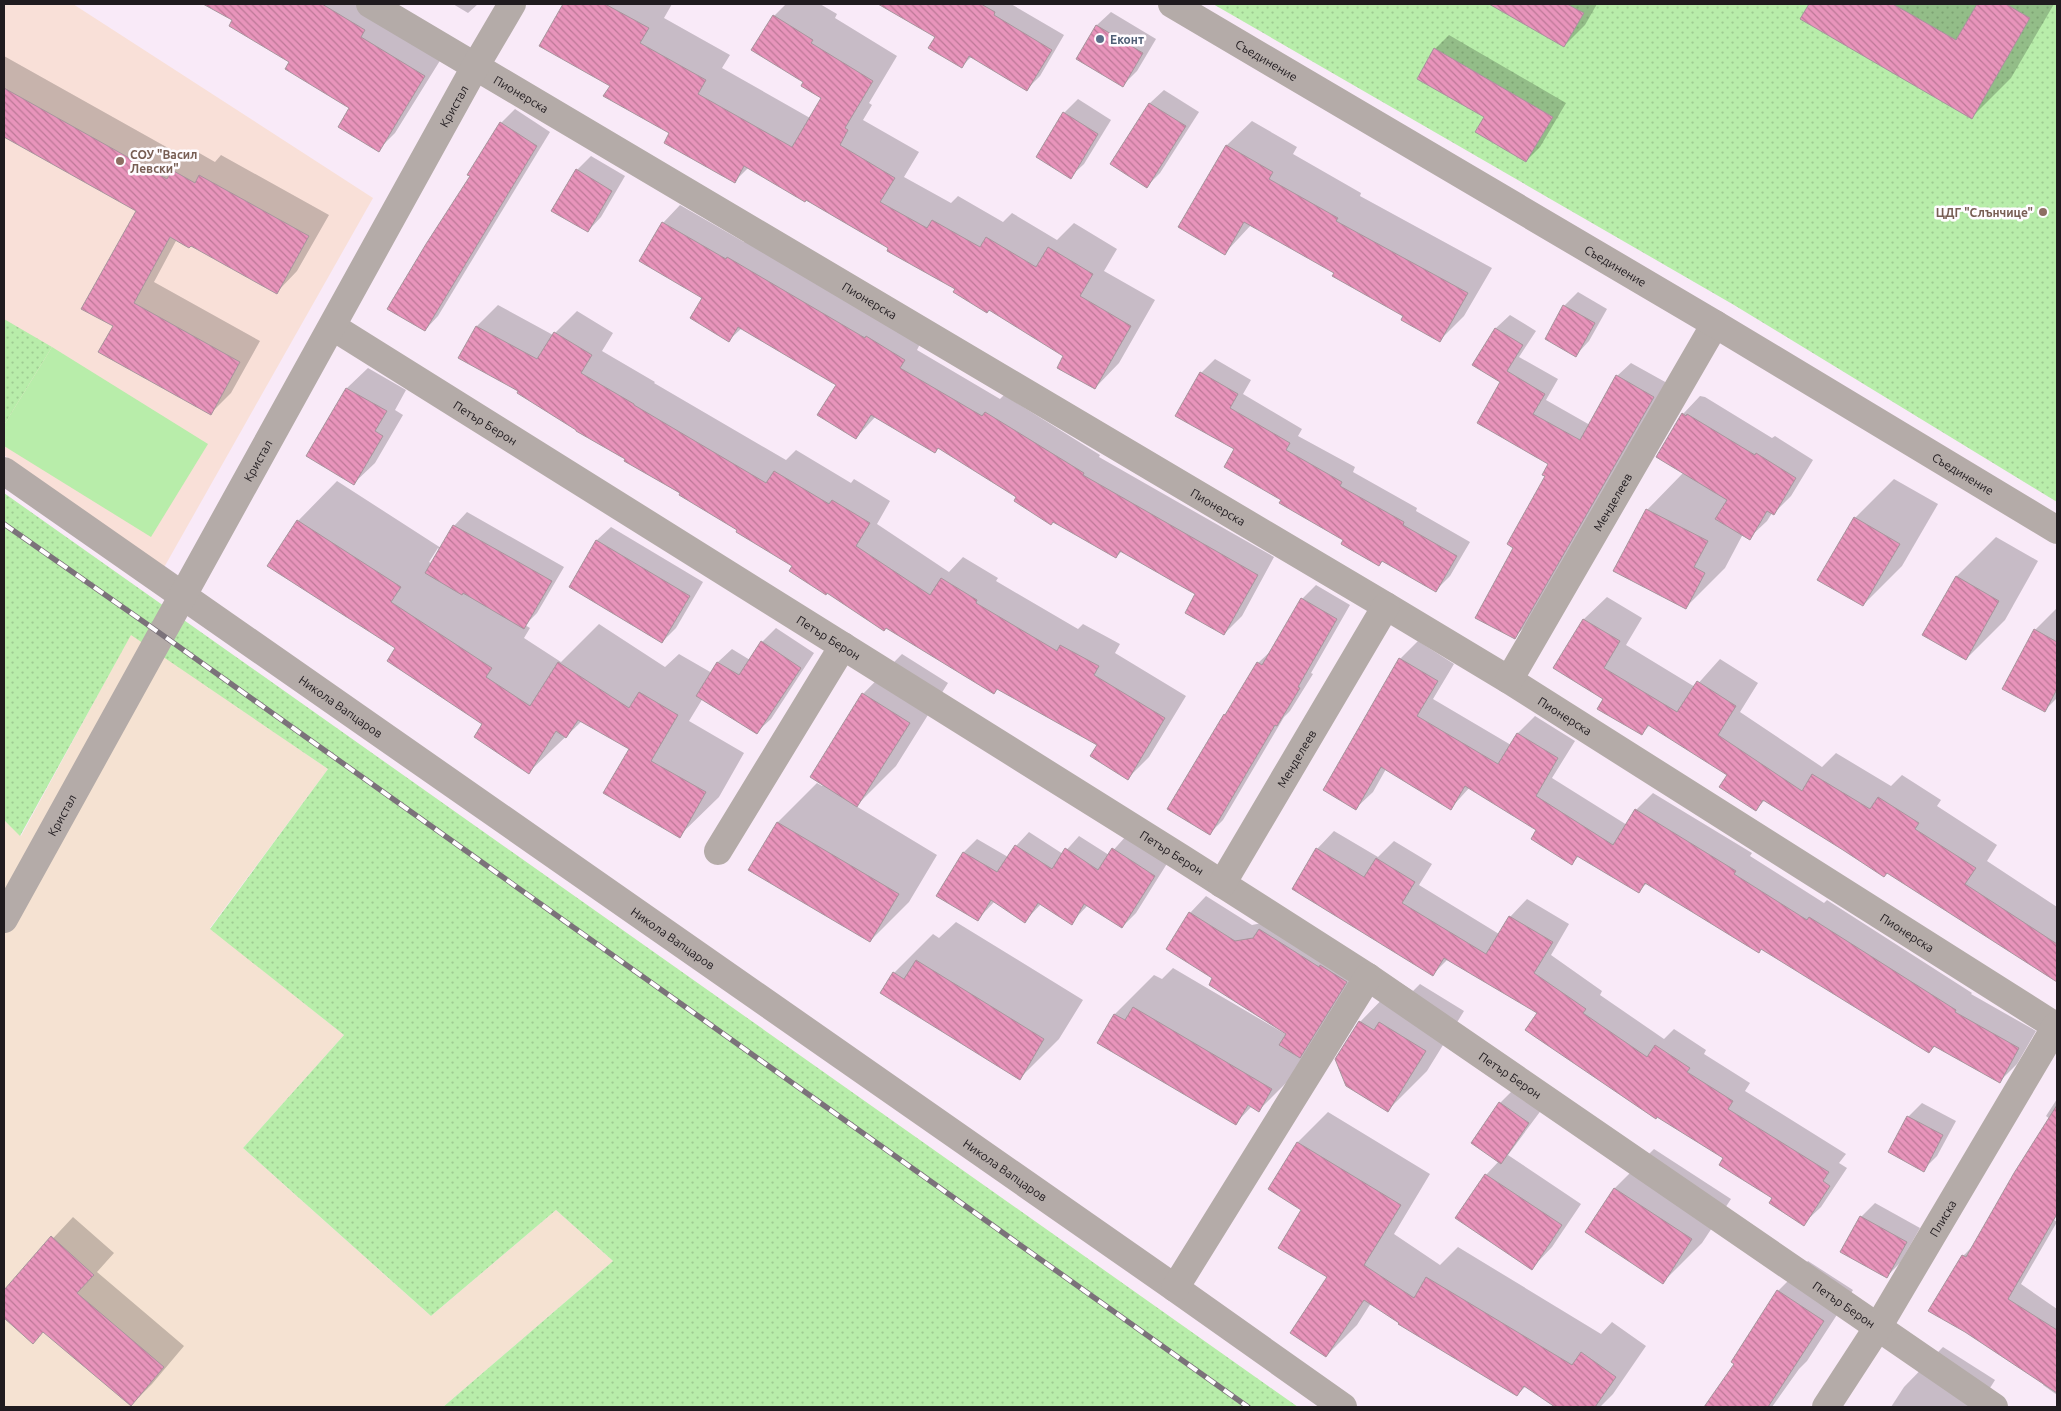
<svg xmlns="http://www.w3.org/2000/svg" width="2061" height="1411" font-family="Ubuntu,sans-serif">
<defs>
<pattern id="grass-dots" width="8" height="8" patternUnits="userSpaceOnUse" patternTransform="scale(1.25)"><rect width="8" height="8" fill="#b8edaa"/><path d="M2 2h.1M6 6h.1" fill="none" stroke="#9ecb92" stroke-width="1.8" stroke-linecap="round"/></pattern>
<pattern id="building-back-hatch" width="6" height="6" patternUnits="userSpaceOnUse" patternTransform="scale(1.25)"><rect width="6" height="6" fill="#e894bb"/><path d="M-1 5l2 2M0 0l6 6M5-1l2 2" fill="none" stroke="#bc7897"/></pattern>
</defs>
<rect width="100%" height="100%" fill="#f9eaf8"/>
<!-- industrial -->
<path fill="#f5e2d2" d="M131,634L328,769L210,928L344,1035L243,1148L431,1316L556,1210L613,1261L443,1407H4V820L21,836Z"/>
<!-- education -->
<path fill="#f9e0d8" d="M4,4H73L373,198L162,571L4,455Z"/>
<!-- grass -->
<g fill="url(#grass-dots)">
<path d="M1213,4H2057V502L1734,305Z"/>
<path d="M4,319L52,347L4,425Z"/>
<path d="M4,493L1298,1407H443L613,1261L556,1210L431,1316L243,1148L344,1035L210,929L328,769L131,635L20,836L4,820Z"/>
</g>
<!-- pitch -->
<path fill="#b8edaa" d="M52,347L208,444L151,537L4,446V425Z"/>
<!-- shadow -->
<g fill="#0003" fill-rule="evenodd">
<path d="M206,4H366L441,59L395,133L378,150L350,108L234,20Z"/>
<path d="M453,4H478L468,13Z"/>
<path d="M564,4H672L664,18L730,55L722,68L810,118L823,98L805,82L753,50L774,16L786,4H820L837,14L835,18L897,56L869,103L872,105L863,120L919,152L904,177L951,203L958,196L1003,222L1012,213L1057,240L1074,223L1117,249L1104,271L1155,300L1119,363L1095,388L1065,355L890,248L749,167L735,181L611,85L541,46Z"/>
<path d="M883,4H1011L1064,35L1040,76L1027,89L972,56L962,66L936,37Z"/>
<path d="M1491,4H1597L1585,25L1564,46Z"/>
<path d="M1810,4H2054L2011,78L1972,117L1802,19Z"/>
<path d="M1111,12L1156,39L1137,71L1123,85L1078,58L1097,25Z"/>
<path d="M1449,35L1566,103L1540,147L1526,161L1486,116L1419,79L1435,49Z"/>
<path d="M4,56L186,158L194,150L215,162L221,155L329,215L297,271L277,292L191,244L177,239L154,282L260,341L231,393L211,413L114,326L137,211L4,136Z"/>
<path d="M1164,90L1199,112L1160,173L1147,186L1112,164L1150,103Z"/>
<path d="M1078,99L1111,120L1084,164L1070,177L1064,113Z"/>
<path d="M515,109L550,132L438,316L425,330L472,176L501,123Z"/>
<path d="M1252,121L1297,147L1293,154L1361,193L1360,196L1492,268L1464,316L1440,340L1335,272L1251,225L1225,253L1180,226L1227,145Z"/>
<path d="M591,156L625,176L601,217L588,231L553,211L577,170Z"/>
<path d="M680,205L744,242L746,240L921,342L917,350L1000,399L1004,395L1100,455L1099,457L1274,557L1242,616L1224,634L1197,593L1122,551L1116,557L1053,521L939,447L935,451L876,416L856,438L838,384L742,328L729,340L663,223Z"/>
<path d="M1578,292L1607,309L1589,341L1576,355L1564,306Z"/>
<path d="M498,305L553,335L577,311L613,333L602,351L655,382L654,383L786,460L796,450L851,483L854,479L890,501L877,524L949,572L963,557L998,578L996,581L1078,629L1083,624L1120,644L1115,653L1186,696L1149,757L1128,778L1098,744L793,566L739,530L626,460L627,459L520,390L477,326Z"/>
<path d="M1510,315L1536,331L1519,357L1558,379L1546,400L1590,425L1617,376L1631,363L1667,383L1528,624L1514,637L1515,547L1547,476L1550,464L1501,382L1474,364L1496,328Z"/>
<path d="M1215,359L1251,380L1243,394L1302,429L1298,436L1355,467L1353,472L1417,508L1416,511L1470,542L1450,576L1436,590L1383,560L1379,564L1345,539L1282,500L1236,449L1201,373Z"/>
<path d="M368,368L406,390L395,410L403,415L375,463L354,483L307,455L347,388Z"/>
<path d="M1700,396L1705,397L1772,438L1775,436L1813,460L1791,496L1773,514L1772,513L1767,521L1749,538L1743,534L1725,568L1686,607L1647,510L1684,472L1683,414Z"/>
<path d="M1894,479L1938,504L1902,566L1863,605L1855,518Z"/>
<path d="M337,481L441,548L454,526L467,512L564,567L537,613L525,625L530,628L524,638L561,662L599,624L665,667L679,654L712,673L718,662L732,649L750,660L762,642L776,628L814,653L771,719L757,732L703,698L689,721L744,753L719,797L679,836L630,748L582,721L529,772L484,723L396,648L298,521ZM438,548L440,550L432,564L429,562Z"/>
<path d="M611,527L703,582L676,628L662,642L570,587L597,540Z"/>
<path d="M1996,537L2038,561L2005,620L1966,659L1957,576Z"/>
<path d="M1316,585L1350,605L1311,673L1313,674L1290,711L1284,717L1223,820L1210,833L1169,808L1225,715L1230,709L1258,663L1272,650L1302,599Z"/>
<path d="M1607,597L1642,618L1626,645L1695,687L1720,659L1758,683L1740,712L1822,767L1836,753L1891,786L1902,775L1941,800L1937,806L1997,845L1987,861L2057,907V980L1887,872L1765,800L1756,809L1729,775L1650,725L1641,734L1605,698L1555,668L1584,619Z"/>
<path d="M2057,608V698L2045,710L2035,630Z"/>
<path d="M1418,641L1454,664L1433,699L1511,745L1518,733L1535,716L1575,741L1552,778L1627,825L1636,810L1653,793L1752,853L1750,856L1824,903L1827,900L1972,993L1971,994L2036,1031L2017,1064L1999,1082L1936,1045L1929,1052L1761,948L1647,883L1639,891L1579,856L1572,863L1538,829L1470,787L1451,808L1386,769L1373,792L1355,809L1324,790L1400,659Z"/>
<path d="M902,654L948,683L896,766L856,806L937,855L909,902L870,941L750,869L778,822L817,783L822,786L824,784L812,777L863,694Z"/>
<path d="M1334,831L1378,857L1394,841L1432,864L1419,885L1499,934L1510,917L1527,899L1569,924L1551,955L1602,991L1600,995L1664,1039L1674,1029L1706,1050L1704,1054L1750,1083L1745,1091L1846,1154L1839,1163L1847,1168L1821,1207L1803,1224L1725,1158L1539,1012L1448,959L1433,974L1317,849Z"/>
<path d="M1029,832L1063,854L1079,836L1109,855L1127,835L1168,862L1136,913L1122,927L1088,905L1071,923L1041,904L1025,921L995,901L978,919L938,895L964,852L977,839L1008,857L1016,846Z"/>
<path d="M1206,896L1252,925L1267,922L1362,965L1316,1039L1308,1048L1310,1049L1298,1071L1259,1110L1252,1106L1236,1123L1099,1042L1115,1014L1154,975L1162,979L1173,968L1287,1035L1288,1033L1214,978L1190,913Z"/>
<path d="M956,922L1083,1000L1059,1039L1020,1078L894,973L933,934L939,938Z"/>
<path d="M1399,982L1413,991L1420,984L1464,1011L1427,1071L1388,1110L1360,1022Z"/>
<path d="M1513,1090L1542,1109L1508,1155L1581,1204L1552,1247L1532,1268L1486,1175L1499,1161L1500,1103Z"/>
<path d="M2057,1099V1214L2054,1220L2057,1222L2021,1284L2057,1309V1395L2043,1385L2044,1383L1966,1331L1930,1311L1963,1256L1975,1244L2050,1119L2046,1116Z"/>
<path d="M1922,1103L1956,1121L1937,1156L1923,1170L1908,1117Z"/>
<path d="M1328,1112L1430,1174L1394,1234L1440,1265L1458,1247L1601,1334L1612,1322L1646,1346L1613,1394L1600,1407H1557L1526,1386L1517,1395L1371,1303L1357,1325L1326,1356L1329,1277L1303,1209L1298,1142Z"/>
<path d="M1654,1149L1731,1199L1702,1243L1663,1282L1586,1232L1615,1188Z"/>
<path d="M1875,1203L1920,1228L1900,1263L1887,1276L1861,1217Z"/>
<path d="M73,1217L114,1253L97,1272L184,1346L152,1384L131,1405L44,1331L33,1342L4,1316V1291Z"/>
<path d="M1808,1261L1853,1290L1807,1361L1799,1369L1772,1407H1706L1736,1364L1778,1291Z"/>
<path d="M1943,1347L1995,1380L1978,1407H1891L1904,1387Z"/>
</g>
<!-- building -->
<g fill="url(#building-back-hatch)" stroke="#a8959d">
<path d="M203,4H322L365,30L361,37L425,76L379,152L338,127L349,108L285,69L289,62L229,26L232,20Z"/>
<path d="M563,4H605L649,28L640,43L706,80L698,94L792,147L821,98L801,86L803,82L751,50L773,15L813,40L811,43L873,81L845,128L848,130L840,145L895,178L880,202L927,228L932,220L980,247L986,237L1036,267L1048,247L1093,274L1080,296L1131,326L1095,389L1057,368L1063,356L989,310L987,313L953,292L955,289L887,251L888,248L806,200L805,202L744,166L735,183L664,143L669,133L603,96L610,86L539,46Z"/>
<path d="M878,4H981L995,12L994,15L1052,50L1027,91L969,56L962,68L928,48L935,37Z"/>
<path d="M1489,4H1567L1584,13L1564,47Z"/>
<path d="M1809,4H1893L1956,40L1977,4H2006L2030,18L1972,119L1800,19Z"/>
<path d="M1096,25L1143,53L1123,87L1076,59Z"/>
<path d="M1434,48L1553,117L1526,162L1475,132L1484,117L1417,79Z"/>
<path d="M4,88L167,179L172,170L195,183L199,175L309,236L277,294L191,246L189,248L170,237L134,303L240,362L211,415L98,352L113,326L81,309L136,211L4,137Z"/>
<path d="M1149,103L1186,126L1147,188L1110,164Z"/>
<path d="M1063,112L1098,134L1071,179L1036,157Z"/>
<path d="M500,122L537,146L425,331L387,309L426,244L470,176L467,175Z"/>
<path d="M1226,145L1273,172L1269,179L1338,218L1336,221L1468,293L1440,342L1401,320L1403,316L1332,276L1334,273L1244,222L1225,255L1178,227Z"/>
<path d="M576,169L612,191L588,232L551,211Z"/>
<path d="M662,222L726,259L727,257L865,338L866,336L905,360L900,368L982,416L985,412L1084,473L1083,475L1258,575L1224,635L1185,613L1195,594L1120,551L1116,558L1053,522L1051,525L1014,501L1016,497L938,448L935,453L871,415L856,439L817,415L836,385L738,327L729,342L690,318L702,298L639,261Z"/>
<path d="M1563,305L1595,323L1576,357L1545,339Z"/>
<path d="M476,326L537,359L554,332L592,355L581,373L634,404V405L766,483L774,471L829,504L832,500L870,523L856,546L930,595L941,578L977,600L976,603L1057,651L1060,645L1099,666L1094,675L1165,718L1128,780L1090,756L1097,745L997,689L994,694L886,628L884,631L827,593L826,595L789,571L792,566L736,532L737,530L679,495L680,493L624,461L625,459L576,431V430L517,393L518,391L458,358Z"/>
<path d="M1495,328L1523,345L1507,371L1545,394L1533,414L1580,440L1616,375L1654,397L1515,639L1475,618L1513,548L1507,544L1545,476L1542,475L1548,464L1477,423L1500,382L1472,365Z"/>
<path d="M1200,372L1238,394L1230,408L1290,443L1286,450L1342,482L1340,486L1404,522L1403,525L1457,556L1436,592L1382,561L1379,566L1341,544L1343,540L1279,503L1281,500L1224,467L1234,449L1175,416Z"/>
<path d="M346,388L387,411L375,431L383,436L354,485L306,456Z"/>
<path d="M1682,413L1686,416L1687,414L1755,455L1756,453L1796,478L1774,515L1767,511L1750,540L1715,519L1727,500L1656,457Z"/>
<path d="M1646,509L1708,541L1694,567L1705,573L1686,609L1613,571Z"/>
<path d="M1854,517L1900,544L1863,606L1817,580Z"/>
<path d="M297,520L401,587L391,602L492,668L486,677L530,706L558,662L629,708L639,692L678,715L651,761L706,792L680,838L603,793L629,749L578,720L566,738L556,731L529,774L474,737L482,724L387,661L395,648L267,566Z"/>
<path d="M453,525L552,581L524,629L463,593L462,595L425,573Z"/>
<path d="M596,540L690,596L662,643L569,587Z"/>
<path d="M1956,576L1999,601L1966,660L1922,635Z"/>
<path d="M1301,598L1337,619L1298,687L1300,688L1277,726L1275,725L1210,835L1167,809L1224,714L1225,715L1257,662L1262,665Z"/>
<path d="M1583,619L1620,641L1604,668L1677,712L1697,681L1736,706L1718,735L1802,791L1812,774L1870,809L1878,797L1919,823L1915,829L1976,868L1965,884L2057,944V982L1887,873L1884,877L1843,850L1763,800L1756,811L1719,787L1727,775L1648,725L1642,735L1597,709L1603,699L1553,668Z"/>
<path d="M2034,629L2057,642V689L2045,712L2002,689Z"/>
<path d="M761,641L801,668L757,734L696,696L717,662L739,675Z"/>
<path d="M1399,658L1438,681L1417,716L1498,764L1517,733L1558,758L1536,796L1613,845L1635,809L1736,871L1734,874L1807,920L1809,917L1956,1010L1955,1012L2019,1048L2000,1083L1934,1046L1929,1053L1761,949L1759,953L1645,883L1639,893L1577,856L1572,865L1531,839L1536,830L1465,786L1451,810L1381,767L1356,810L1323,790Z"/>
<path d="M862,693L910,723L857,807L810,777Z"/>
<path d="M777,822L899,894L870,942L748,870Z"/>
<path d="M1015,845L1052,869L1065,848L1098,870L1112,848L1155,876L1122,928L1084,904L1072,925L1038,903L1025,923L991,900L978,921L936,896L963,852L997,872Z"/>
<path d="M1316,848L1364,877L1376,858L1415,882L1402,903L1486,954L1509,916L1553,942L1534,973L1586,1009L1583,1013L1647,1057L1655,1045L1690,1068L1687,1072L1733,1101L1728,1109L1829,1172L1823,1181L1830,1186L1804,1226L1769,1203L1772,1198L1719,1165L1723,1158L1657,1117L1656,1119L1525,1030L1537,1013L1444,958L1433,976L1292,889Z"/>
<path d="M1189,912L1235,941L1253,938L1259,929L1319,967L1320,965L1347,982L1300,1058L1279,1045L1286,1034L1209,985L1212,978L1166,949Z"/>
<path d="M916,960L1044,1039L1020,1080L880,993L893,972L904,979Z"/>
<path d="M1133,1007L1272,1089L1259,1112L1248,1105L1236,1125L1097,1043L1114,1014L1125,1020Z"/>
<path d="M1359,1021L1374,1030L1379,1022L1426,1051L1388,1112L1346,1086L1335,1059Z"/>
<path d="M1499,1102L1529,1123L1501,1164L1471,1143Z"/>
<path d="M2057,1105V1214L2008,1299L2057,1330V1393L1965,1332L1928,1311L1962,1255L1966,1257L2014,1173Z"/>
<path d="M1907,1116L1943,1135L1924,1172L1888,1152Z"/>
<path d="M1297,1142L1401,1205L1364,1265L1414,1298L1426,1277L1572,1365L1581,1352L1616,1377L1595,1407H1555L1524,1386L1517,1396L1398,1324L1399,1323L1364,1300L1326,1357L1290,1333L1327,1277L1278,1248L1301,1210L1268,1189Z"/>
<path d="M1485,1174L1562,1225L1532,1270L1455,1218Z"/>
<path d="M1614,1188L1692,1239L1663,1284L1585,1232Z"/>
<path d="M1860,1216L1907,1242L1887,1278L1840,1252Z"/>
<path d="M51,1236L94,1275L77,1293L164,1367L131,1406L43,1332L33,1344L4,1318V1290Z"/>
<path d="M1777,1290L1824,1321L1768,1407H1704L1734,1364L1731,1362Z"/>
</g>
<g fill="none" stroke-linecap="round" stroke-linejoin="round">
<!-- minor -->
<g stroke="#b4aba8" stroke-width="28">
<path id="s1" d="M370,4L1386,606L1509,680L2057,1027"/>
<path id="s2" d="M333,327L1180,857L1368,977L1994,1407"/>
<path id="s3" d="M4,471L1175,1288L1343,1407"/>
<path id="s4" d="M1509,680L1715,324"/>
<path d="M718,851L843,646"/>
<path id="s5" d="M1222,884L1386,606"/>
<path id="s6" d="M4,919L475,67L512,4"/>
<path d="M1175,1288L1368,977"/>
<path id="s7" d="M1826,1407L1878,1327L2056,1026"/>
</g>
<!-- tertiary -->
<path stroke="#b4aba8" stroke-width="28" id="s8" d="M1172,4L1715,324L2057,530"/>
<!-- rail casing -->
<g stroke="#7b727a" stroke-width="5.5">
<path id="rail" d="M4,524L161,634L1248,1407"/>
</g>
<!-- rail -->
<use href="#rail" stroke="#fffcff" stroke-width="4" stroke-dasharray="11" stroke-linecap="butt"/>
</g>
<!-- markers -->
<circle fill="#5c6f8a" stroke="#fffcff" stroke-width="2" cx="1100" cy="39" r="5"/>
<g fill="#8d6e63" stroke="#fffcff" stroke-width="2">
<circle cx="120" cy="161" r="5"/>
<circle cx="2043" cy="212" r="5"/>
</g>
<g text-anchor="middle" dominant-baseline="central" stroke-width="5" stroke-linejoin="round" paint-order="stroke">
<!-- service labels -->
<g font-size="12" font-weight="bold" fill="#4e5e75" stroke="#fffcff" text-anchor="start">
<text x="1110" y="39">Еконт</text>
</g>
<!-- street labels -->
<g font-size="12" fill="#201b1f" stroke="#fffcff">
<text stroke="none"><textPath href="#s8" startOffset="110">Съединение</textPath></text>
<text stroke="none"><textPath href="#s1" startOffset="176">Пионерска</textPath></text>
<text stroke="none"><textPath href="#s6" startOffset="929">Кристал</textPath></text>
<text stroke="none"><textPath href="#s8" startOffset="515">Съединение</textPath></text>
<text stroke="none"><textPath href="#s1" startOffset="581">Пионерска</textPath></text>
<text stroke="none"><textPath href="#s2" startOffset="180">Петър Берон</textPath></text>
<text stroke="none"><textPath href="#s6" startOffset="524">Кристал</textPath></text>
<text stroke="none"><textPath href="#s8" startOffset="920">Съединение</textPath></text>
<text stroke="none"><textPath href="#s4" startOffset="206">Менделеев</textPath></text>
<text stroke="none"><textPath href="#s1" startOffset="986">Пионерска</textPath></text>
<text stroke="none"><textPath href="#s2" startOffset="585">Петър Берон</textPath></text>
<text stroke="none"><textPath href="#s3" startOffset="411">Никола Вапцаров</textPath></text>
<text stroke="none"><textPath href="#s1" startOffset="1391">Пионерска</textPath></text>
<text stroke="none"><textPath href="#s5" startOffset="146">Менделеев</textPath></text>
<text stroke="none"><textPath href="#s6" startOffset="119">Кристал</textPath></text>
<text stroke="none"><textPath href="#s2" startOffset="990">Петър Берон</textPath></text>
<text stroke="none"><textPath href="#s1" startOffset="1796">Пионерска</textPath></text>
<text stroke="none"><textPath href="#s3" startOffset="816">Никола Вапцаров</textPath></text>
<text stroke="none"><textPath href="#s2" startOffset="1395">Петър Берон</textPath></text>
<text stroke="none"><textPath href="#s3" startOffset="1221">Никола Вапцаров</textPath></text>
<text stroke="none"><textPath href="#s7" startOffset="222">Плиска</textPath></text>
<text stroke="none"><textPath href="#s2" startOffset="1800">Петър Берон</textPath></text>
</g>
<!-- education labels -->
<g font-size="12" font-weight="bold" fill="#785e54" stroke="#fffcff" text-anchor="start">
<text x="130" y="154">СОУ "Васил<tspan x="130" dy="14">Левски"</tspan></text>
<text x="2033" y="212" text-anchor="end">ЦДГ "Слънчице"</text>
</g>
</g>
<!-- border -->
<rect width="2061" height="1411" fill="none" stroke="#201b1f" stroke-width="10"/>
</svg>
